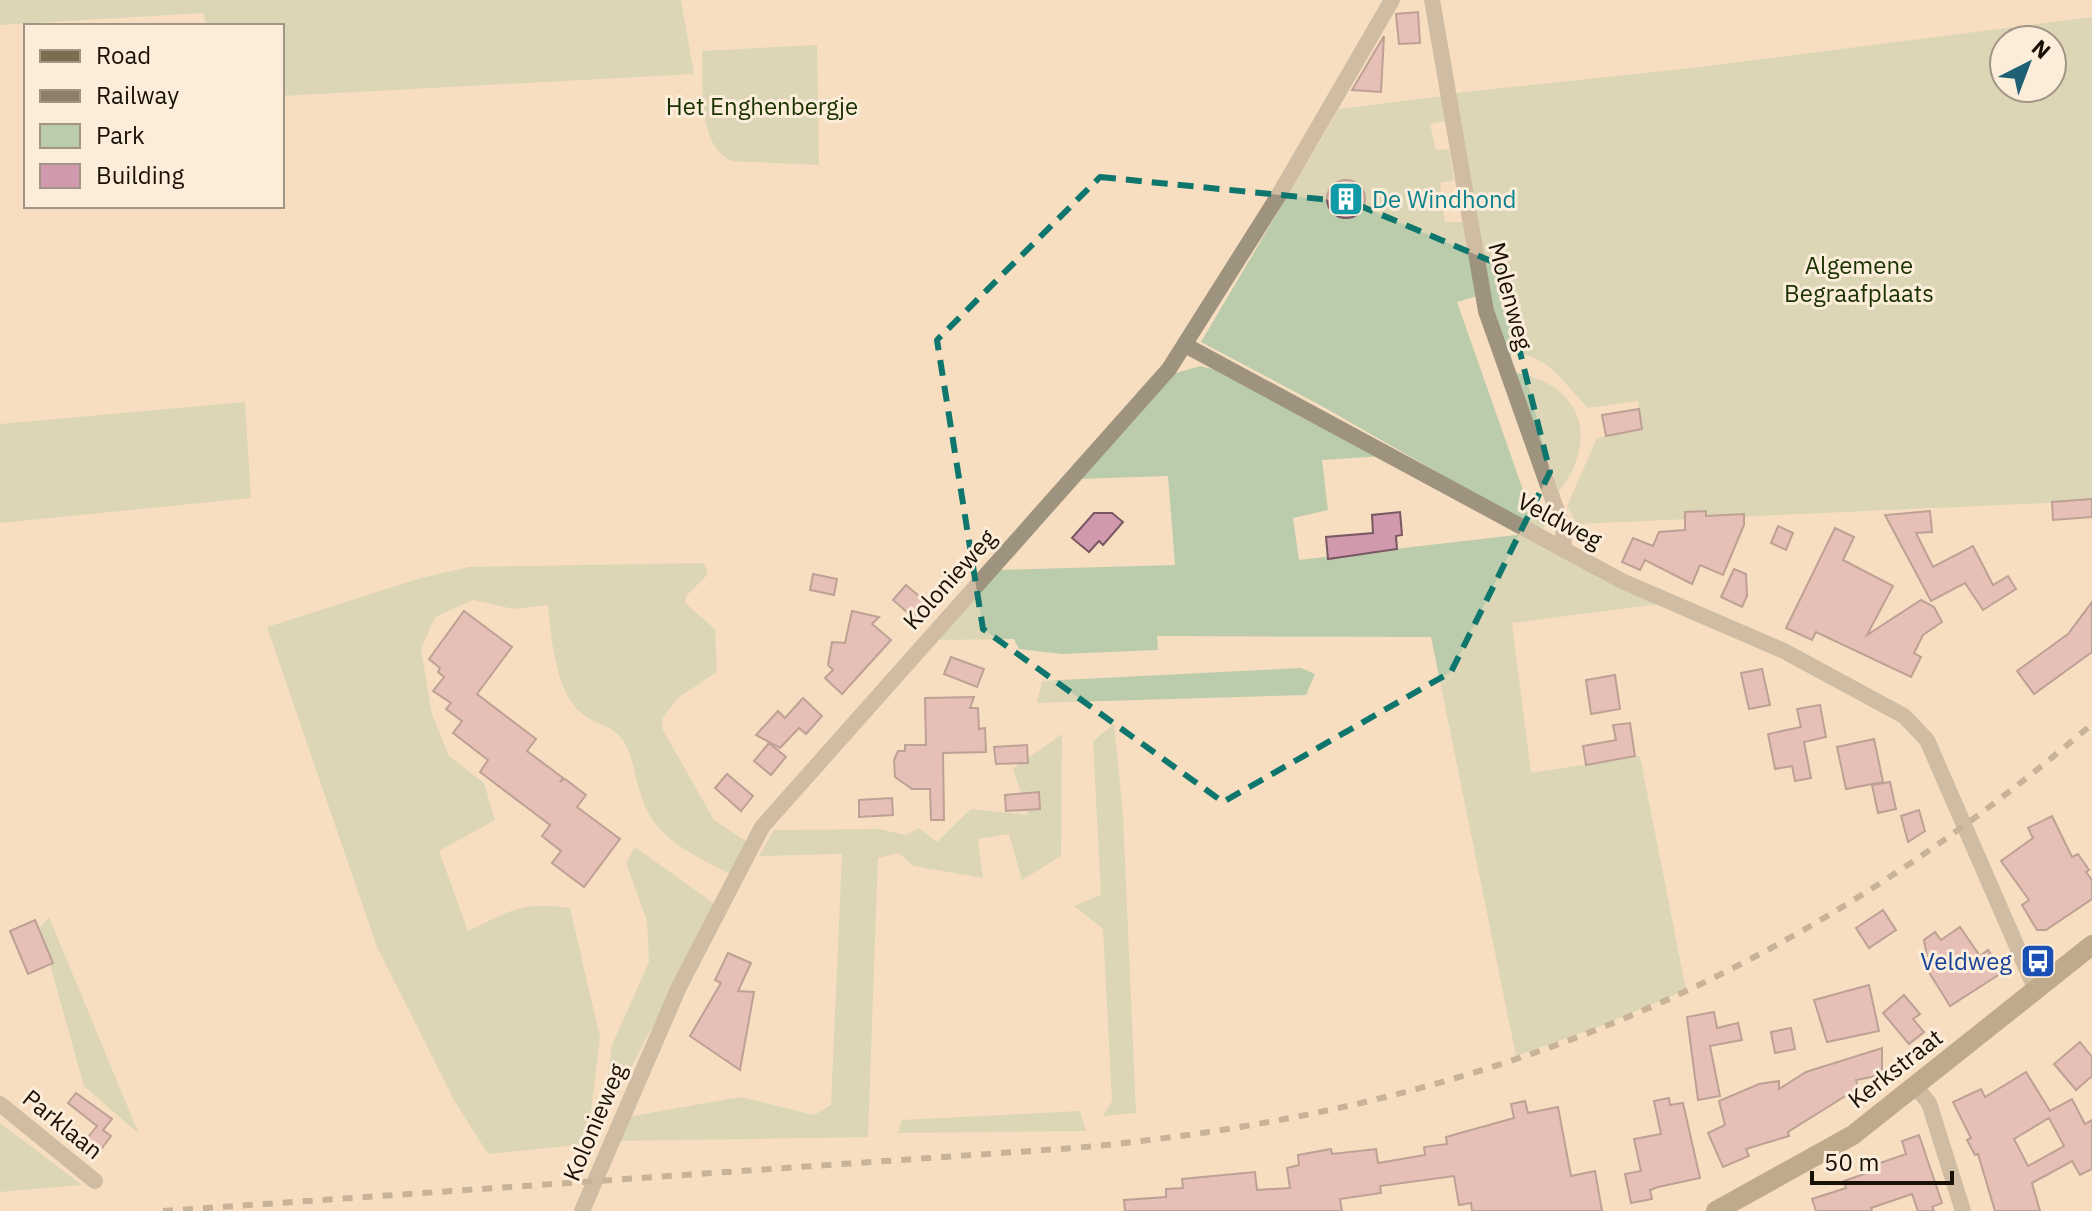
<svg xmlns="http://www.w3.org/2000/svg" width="2092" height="1211" font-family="'IBM Plex Sans',sans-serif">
<rect width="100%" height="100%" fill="#f7dec0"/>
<!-- green -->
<g fill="#baccac" fill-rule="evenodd">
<path d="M0,0H681L694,74L282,96V26H207L203,13L0,25Z"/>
<path d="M2092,17V501L1577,524L1567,506L1597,438L1643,430L1638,401L1588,408C1565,386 1546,349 1509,355L1490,309L1455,93L1692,68ZM2004,40H2052V88H2004Z"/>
<path d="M817,45L819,165L732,161C696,145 704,84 702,51Z"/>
<path d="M1442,96L1445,121L1430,124L1436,150L1449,149L1454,180L1440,183L1445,222H1463L1477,296L1457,302L1530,510L1548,504L1552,515L1543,529L1533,527L1320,405L1201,342L1339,109Z"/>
<path d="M1201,366L1223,372L1384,456L1322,460L1328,510L1293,518L1299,560L1525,534L1659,604L1512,623L1531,773L1640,756L1686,990L1598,1027L1516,1056L1431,637L1157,636L1158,650L1062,654L1019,649L1014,639L935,640L996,570L1175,565L1168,476L1076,479L1169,375Z"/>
<path d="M1516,373C1583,385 1599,439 1559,492Z"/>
<path d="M245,402L251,498L0,523V424Z"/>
<path d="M704,563L708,574L686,596L685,603L715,629L717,672L679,697L662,719L663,730L714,820L749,843L732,875C696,856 655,840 642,798C635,779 634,758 623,740C611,723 592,725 578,710C555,687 551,637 548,605L513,609L473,600L435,617L421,649L432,714L449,756L484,783L495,820L439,851L468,931C511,911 520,901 570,908L600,1037L588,1136L577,1145L488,1154L454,1100L377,947L267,627L421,578L469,567Z"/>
<path d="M1301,668L1315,674L1306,695L1037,703L1042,681Z"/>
<path d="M1114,724L1123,815L1136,1113L1103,1116L1112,1101L1103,929L1074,906L1101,895L1093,741Z"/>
<path d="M1062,734L1061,856L1022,880L1009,834L978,839L983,878L913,866L899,853L878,858L868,1137L620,1141L632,1116L741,1097L814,1115L831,1105L842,854L759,856L774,830L879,829L906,835L919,828L937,842L971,809L1028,815L1013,769Z"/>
<path d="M635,847L716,905L601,1125L612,1045L649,962L647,921L626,863Z"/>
<path d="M49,917L139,1134L84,1086L49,961L35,933Z"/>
<path d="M1080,1111L1086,1131L898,1133L902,1120Z"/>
<path d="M0,1123L82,1185L0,1192Z"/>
</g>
<!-- building -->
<g fill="#d099ad" stroke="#795763" stroke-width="2" fill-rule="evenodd">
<path d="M1418,12L1420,43L1399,44L1396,14Z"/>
<path d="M1384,36L1381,92L1352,90Z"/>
<circle cx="1346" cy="199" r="19"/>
<path d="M1639,409L1642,429L1606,436L1602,415Z"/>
<path d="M2092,499V517L2053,520L2052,502Z"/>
<path d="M1706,511V516L1744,514V525L1723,575L1700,565L1692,584L1645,560L1640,570L1622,562L1633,538L1653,546L1659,532L1685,530V512Z"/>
<path d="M1930,511L1932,532L1916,533L1933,567L1973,546L1993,585L2008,576L2016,589L1983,610L1965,583L1931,601L1885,515Z"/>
<path d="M1400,512L1402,535L1396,536L1397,549L1328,559L1326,537L1373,533L1372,515Z"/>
<path d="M1094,513H1112L1123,522L1103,545L1099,541L1089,552L1072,538Z"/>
<path d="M1778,526L1793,533L1786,550L1771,543Z"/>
<path d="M1835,528L1854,537L1843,560L1893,586L1867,635L1921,600L1934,607L1942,622L1923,635L1914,653L1921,657L1911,677L1816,632L1812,640L1786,628Z"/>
<path d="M1734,569L1746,574L1747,596L1742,607L1721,597Z"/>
<path d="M813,574L837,579L834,595L810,590Z"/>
<path d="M906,585L926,602L913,617L893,600Z"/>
<path d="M2092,602V652L2034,694L2017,671L2068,634Z"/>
<path d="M464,611L512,647L477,694L536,739L527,751L563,778L560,782L565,779L586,795L577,807L620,839L584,887L552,863L561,851L542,836L550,825L480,772L488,760L453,733L462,721L446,709L451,703L433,691L444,677L438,672L440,668L429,659Z"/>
<path d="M852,611L879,617L872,624L891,640L842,694L825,678L833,670L828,665L832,642L845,643Z"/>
<path d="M951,657L984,669L977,687L944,674Z"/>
<path d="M1762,669L1770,705L1749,709L1741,673Z"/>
<path d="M1615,675L1620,709L1591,714L1586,680Z"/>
<path d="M974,697L970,708H978L979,729L985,728L986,752L943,753L944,820H931L930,789H912L895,777L894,760L898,751H905V745H926L925,698Z"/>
<path d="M803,698L822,716L806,734L799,728L780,748L756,735L778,711L785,718Z"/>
<path d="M1820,705L1826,737L1804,742L1811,778L1795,781L1792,766L1775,769L1768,734L1801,727L1797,709Z"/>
<path d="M1630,723L1635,756L1586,765L1583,746L1616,740L1613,725Z"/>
<path d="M1874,739L1883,782L1846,789L1837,747Z"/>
<path d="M769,743L786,757L771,775L754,761Z"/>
<path d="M1027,745L1028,763L996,764L994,747Z"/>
<path d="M727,774L753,796L741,811L715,788Z"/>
<path d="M1890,782L1896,809L1878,813L1872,785Z"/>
<path d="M1039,792L1040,809L1006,811L1005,795Z"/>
<path d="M892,798L893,815L859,817V800Z"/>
<path d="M1919,810L1925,831L1908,842L1901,816Z"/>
<path d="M2052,816L2072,857L2078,854L2089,870L2086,872L2092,880V899L2046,930H2037L2022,905L2029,900L2001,861L2033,838L2028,828Z"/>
<path d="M1883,910L1896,930L1869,948L1856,928Z"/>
<path d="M35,920L53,963L28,974L10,931Z"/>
<path d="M1960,927L1980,956L1988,950L2003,972L1950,1006L1930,974L1924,940L1935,932L1941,940Z"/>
<path d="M728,953L751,963L738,991L754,992L740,1070L690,1036L721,983L715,980Z"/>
<path d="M1869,985L1879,1031L1827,1042L1814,1000Z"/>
<path d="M1904,995L1920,1014L1913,1019L1924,1032L1909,1044L1883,1013Z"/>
<path d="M1714,1012L1717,1028L1738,1023L1742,1040L1710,1046L1720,1096L1698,1100L1687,1017Z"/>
<path d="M1791,1028L1795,1049L1775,1053L1771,1032Z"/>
<path d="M2080,1042L2092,1057V1076L2076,1090L2054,1064Z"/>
<path d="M1882,1048V1075L1856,1080L1858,1088L1788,1132L1789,1136L1746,1149L1749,1156L1723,1167L1708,1133L1725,1125L1719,1101L1759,1084L1779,1081V1089L1806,1072Z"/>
<path d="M2026,1072L2050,1111L2072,1099L2085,1124L2092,1120V1169L2080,1175L2072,1161L2032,1183L2040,1211H1995L1978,1154L1975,1155L1967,1140L1971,1138L1953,1102L1981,1089L1985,1097ZM2049,1118L2064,1146L2028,1166L2014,1139Z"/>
<path d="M76,1093L112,1119L103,1130L111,1136L96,1156L81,1146L97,1126L68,1103Z"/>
<path d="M1669,1098L1670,1105L1683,1103L1700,1178L1658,1187L1650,1190L1652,1199L1631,1203L1625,1174L1641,1171L1634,1139L1661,1134L1654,1101Z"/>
<path d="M1525,1101L1528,1113L1558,1107L1571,1176L1595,1171L1602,1211H1472L1471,1203L1459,1205L1454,1176L1380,1186L1381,1193L1340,1199L1342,1211H1125L1124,1200L1166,1197V1189L1183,1188L1182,1179L1255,1172L1257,1190L1290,1188L1287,1168L1299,1165L1298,1155L1331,1149L1332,1154L1376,1149L1378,1163L1425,1155L1424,1147L1447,1144L1446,1137L1514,1118L1511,1104Z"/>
<path d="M1919,1135L1942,1203L1932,1207L1934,1211H1918L1912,1194L1871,1208L1872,1211H1816L1812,1199L1846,1188L1844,1181L1873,1171L1871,1166L1906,1154L1902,1141Z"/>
</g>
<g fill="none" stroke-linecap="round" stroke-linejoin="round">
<!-- minor -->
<g stroke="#9d937f" stroke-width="16">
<path d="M1432,0L1486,311L1563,528L1564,549"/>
<path d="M1185,345L1622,581L1784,651L1904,716L1927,740L2035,988"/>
<path d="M1916,1087L1929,1103L1963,1211"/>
<path d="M0,1104L95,1181"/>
<path d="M582,1211L679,987L762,827L1169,369L1277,198L1392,0"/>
</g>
<!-- secondary -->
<path stroke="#7b6d4e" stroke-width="20" d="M1716,1211L1853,1135L2092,945"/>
<!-- rail -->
<path stroke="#8f7e69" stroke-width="6" stroke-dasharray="10 10" stroke-linecap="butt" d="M163,1211L1074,1148C1474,1112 1787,986 2092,724"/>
</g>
<!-- marked area -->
<path d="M0 0H2092V1211H0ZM1100,177L1351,202L1498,264L1550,472L1451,672L1223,802L983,629L937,340Z" fill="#f7dec0" fill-opacity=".55" fill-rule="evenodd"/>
<path fill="none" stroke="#0f766e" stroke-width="6" stroke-dasharray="16 10" stroke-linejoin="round" d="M1100,177L1351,202L1498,264L1550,472L1451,672L1223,802L983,629L937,340Z"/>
<!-- icons -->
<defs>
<g id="building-square" transform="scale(1.8)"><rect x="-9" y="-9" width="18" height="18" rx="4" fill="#0f9aa8" stroke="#fceddb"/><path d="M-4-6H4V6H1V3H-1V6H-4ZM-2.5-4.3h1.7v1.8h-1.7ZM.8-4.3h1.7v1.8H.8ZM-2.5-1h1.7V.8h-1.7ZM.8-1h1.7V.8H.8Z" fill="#fff"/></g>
<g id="bus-square" transform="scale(1.8)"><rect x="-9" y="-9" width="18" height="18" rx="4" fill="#1a4fb4" stroke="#fceddb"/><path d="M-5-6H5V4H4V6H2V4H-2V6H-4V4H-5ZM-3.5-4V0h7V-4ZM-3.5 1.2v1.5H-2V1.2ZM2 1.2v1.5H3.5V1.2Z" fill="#fff"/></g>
</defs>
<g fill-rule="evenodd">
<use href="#building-square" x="1346" y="199"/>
<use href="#bus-square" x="2038" y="961"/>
</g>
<g text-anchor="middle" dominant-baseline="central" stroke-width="6" stroke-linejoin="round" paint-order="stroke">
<!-- park labels -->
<g font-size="24" fill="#1a3100" stroke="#fceddb">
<text x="762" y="106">Het Enghenbergje</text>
<text x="1859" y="265">Algemene<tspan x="1859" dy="28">Begraafplaats</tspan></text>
</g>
<!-- culture labels -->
<g font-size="24" fill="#0d838f" stroke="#fceddb" text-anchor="start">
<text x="1372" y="199">De Windhond</text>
</g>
<!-- street labels -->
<g font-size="24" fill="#191006" stroke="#fceddb">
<text transform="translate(1511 296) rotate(75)">Molenweg</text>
<text transform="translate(1560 520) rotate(28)">Veldweg</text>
<text transform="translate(949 579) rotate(-48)">Kolonieweg</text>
<text transform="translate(1895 1068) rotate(-38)">Kerkstraat</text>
<text transform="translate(594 1122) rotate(-67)">Kolonieweg</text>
<text transform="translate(63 1124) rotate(39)">Parklaan</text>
</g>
<!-- transit labels -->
<g font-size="24" fill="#164399" stroke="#fceddb" text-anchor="end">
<text x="2012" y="961">Veldweg</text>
</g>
</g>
<!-- legend -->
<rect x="24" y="24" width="260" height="184" fill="#fceddb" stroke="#a19586" stroke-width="2"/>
<rect x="40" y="50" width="40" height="12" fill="#7b6d4e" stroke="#a19586" stroke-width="2"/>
<text x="96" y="64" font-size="24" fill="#191006">Road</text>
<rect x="40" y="90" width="40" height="12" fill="#8f7e69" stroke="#a19586" stroke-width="2"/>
<text x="96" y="104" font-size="24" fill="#191006">Railway</text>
<rect x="40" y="124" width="40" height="24" fill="#baccac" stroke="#a19586" stroke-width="2"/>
<text x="96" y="144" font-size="24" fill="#191006">Park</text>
<rect x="40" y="164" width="40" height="24" fill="#d099ad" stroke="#a19586" stroke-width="2"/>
<text x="96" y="184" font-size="24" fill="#191006">Building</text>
<!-- north arrow -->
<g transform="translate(2028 64) rotate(42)"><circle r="38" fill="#fceddb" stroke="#a19586" stroke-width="2"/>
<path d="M0-6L14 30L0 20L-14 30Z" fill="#206075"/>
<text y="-12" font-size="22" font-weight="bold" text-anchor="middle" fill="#191006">N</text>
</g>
<!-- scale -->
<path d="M1812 1171v12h140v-12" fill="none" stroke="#191006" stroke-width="4"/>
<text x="1824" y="1171" font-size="24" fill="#191006" stroke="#fceddb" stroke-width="6" paint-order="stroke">50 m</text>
</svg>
